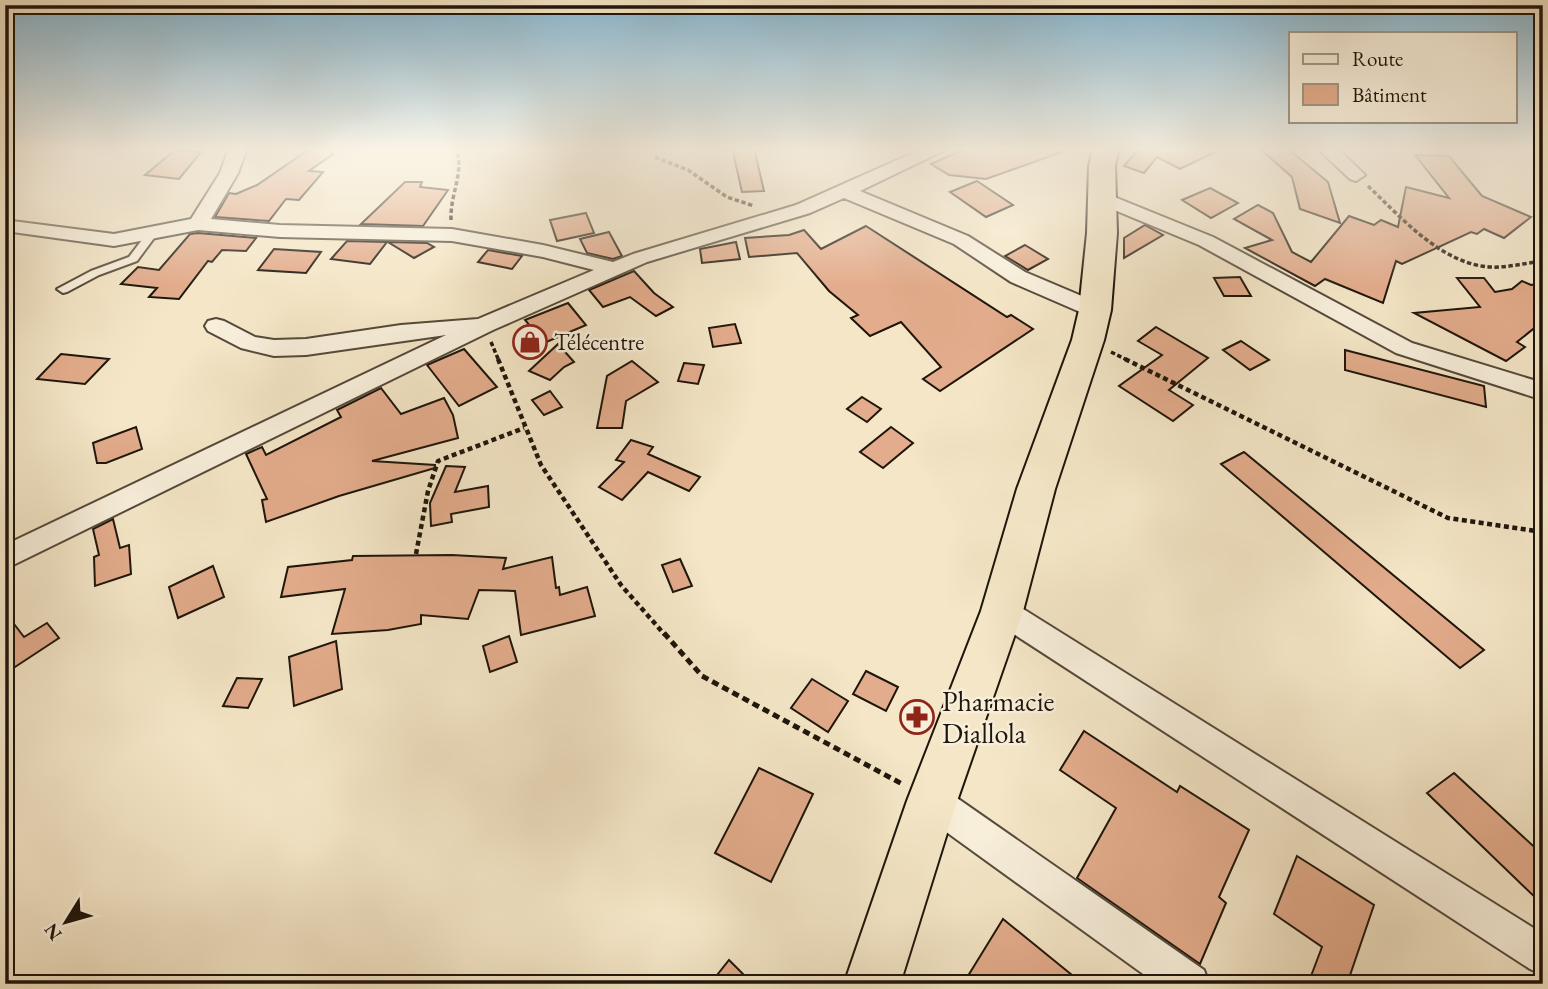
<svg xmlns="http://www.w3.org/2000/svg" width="1548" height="989" font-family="'EB Garamond',serif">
<rect width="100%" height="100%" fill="#f4e6c7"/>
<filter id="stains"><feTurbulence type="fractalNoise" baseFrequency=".00286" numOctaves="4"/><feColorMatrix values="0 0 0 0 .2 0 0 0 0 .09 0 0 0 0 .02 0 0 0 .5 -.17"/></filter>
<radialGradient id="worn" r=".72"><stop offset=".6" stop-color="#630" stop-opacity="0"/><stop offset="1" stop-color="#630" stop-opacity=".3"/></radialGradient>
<!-- building -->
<g fill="#e3ac8c" stroke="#1e150b" stroke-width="2">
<path d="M311,148H329L333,154L309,171L323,172L299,200L286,199L269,221L215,217L229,193L236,194L257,185Z"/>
<path d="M732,148H754L764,191L742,192Z"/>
<path d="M967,148H1064L1065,151L986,179L949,175L931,164Z"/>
<path d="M1139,148H1224L1180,169L1157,157L1144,173L1124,166Z"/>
<path d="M1259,148H1287L1328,182L1340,223L1300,209L1292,177Z"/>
<path d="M175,150L201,152L179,179L145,175Z"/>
<path d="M1415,155L1449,156L1482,196L1531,217L1504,238L1484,229L1477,234L1471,232L1402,264L1396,261L1383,303L1325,279L1315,286L1245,248L1272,240L1234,219L1258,205L1273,213L1292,252L1311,262L1349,216L1374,225L1381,220L1398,227L1406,187L1449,198Z"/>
<path d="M977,181L1013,205L986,217L950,192Z"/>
<path d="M405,182H422L420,187L448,190L423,226L361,224Z"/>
<path d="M1210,188L1238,203L1211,218L1182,200Z"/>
<path d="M586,213L594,233L557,241L550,220Z"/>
<path d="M1145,225L1163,235L1124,258V238Z"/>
<path d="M866,226L1007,317L1011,315L1033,329L940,391L923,379L941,367L901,322L870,336L851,318L858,315L829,291L797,253L749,257L745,238L789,235L804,230L821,249Z"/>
<path d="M609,232L622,256L613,259L587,253L580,239Z"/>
<path d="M198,233L256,238L246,251L222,250L212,262L208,261L179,299L149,297L157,288L121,284L138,267L159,270L190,234Z"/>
<path d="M347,241L387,242L370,264L331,259Z"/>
<path d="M388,242L427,243L434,247L414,258Z"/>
<path d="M736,242L740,259L702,263L700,249Z"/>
<path d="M1025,245L1030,248L1048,259L1028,270L1005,256Z"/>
<path d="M274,249L321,252L306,273L258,270Z"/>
<path d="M488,250L522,256L512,269L478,262Z"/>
<path d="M634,271L654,293L673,307L656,316L630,297L603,307L589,290Z"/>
<path d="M1240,277L1251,296H1224L1214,278Z"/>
<path d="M1457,278H1484L1495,292L1512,289L1522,281L1531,285L1543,283V321L1517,342L1525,347L1506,361L1414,313L1480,307Z"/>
<path d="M568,303L586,325L544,343L525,320Z"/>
<path d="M735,324L741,343L713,347L709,328Z"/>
<path d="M1156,327L1208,358L1169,390L1193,405L1173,421L1119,386L1162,355L1138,341Z"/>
<path d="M1241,341L1269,360L1250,370L1223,350Z"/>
<path d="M558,344L574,362L564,367L550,380L529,371Z"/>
<path d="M464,349L497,387L459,406L427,365Z"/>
<path d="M1345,350L1484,386L1486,407L1345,370Z"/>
<path d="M61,354L109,359L85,384L37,379Z"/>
<path d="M632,361L658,382L626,401L622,428H597L607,376Z"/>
<path d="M684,363L704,365L698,384L678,381Z"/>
<path d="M381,388L401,414L444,398L453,415L458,438L372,461L435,465V468L339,496L266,522L262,500L267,499L246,454L262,447L266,455L341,417L337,410Z"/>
<path d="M550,391L562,407L544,415L532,400Z"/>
<path d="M862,397L881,409L867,422L847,409Z"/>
<path d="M136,427L142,449L106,463H97L93,443Z"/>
<path d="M891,427L913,443L883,468L860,452Z"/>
<path d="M631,440L653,447L648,454L700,477L689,491L648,472L622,500L599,487L624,462L616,460Z"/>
<path d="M1244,452L1484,650L1460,668L1221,464Z"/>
<path d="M446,466L465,467L455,492L488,486L489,507L451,514L452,522L431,526L430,503Z"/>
<path d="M113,519L120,548L129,545L131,574L95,586L94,557L99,555L93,529Z"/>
<path d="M452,555L506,558L503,569L552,557L556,588L559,587L560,595L587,587L595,616L521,635L515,591L479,590L468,619L421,615V624L388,630L332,634L345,589L281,597L288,567L352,560L353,556Z"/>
<path d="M680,559L692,586L673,592L662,565Z"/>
<path d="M213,566L224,597L178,618L169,587Z"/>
<path d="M5,612L24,637L47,623L59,638L15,667L5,653Z"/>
<path d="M509,636L517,662L490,672L483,646Z"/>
<path d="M336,641L342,689L294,706L289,657Z"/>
<path d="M866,671L898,687L886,711L853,694Z"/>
<path d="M237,678L262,679L248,708L223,706Z"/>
<path d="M812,679L848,701L828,732L791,708Z"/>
<path d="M1084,731L1177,792L1180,786L1249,830L1219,897L1226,903L1200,964L1077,878L1116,808L1060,770Z"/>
<path d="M759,768L813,794L771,882L715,853Z"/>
<path d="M1454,773L1543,855V905L1427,793Z"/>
<path d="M1297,856L1374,905L1347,984H1308L1322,947L1274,914Z"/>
<path d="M1003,919L1083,984H963Z"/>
<path d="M729,960L753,984H710Z"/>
</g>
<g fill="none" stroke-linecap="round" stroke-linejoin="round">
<!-- service casing -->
<g stroke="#54493a" stroke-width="4">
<path id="service" d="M152,231L157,234L137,261L99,275L67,292L63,293L57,289L91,271L129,257L148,232Z"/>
</g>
<!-- minor casing -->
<g stroke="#54493a" stroke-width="4">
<g id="minor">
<path d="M229,148H247L238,173L211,219L280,225L452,229L543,245L613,262L633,254L796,205L924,148H949L860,191L968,236L1025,272L1103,305L1106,310L1103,315H1087L1011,282L954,244L844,198L810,213L647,262L493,330L5,569V545L446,335L306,355L274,356L241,348L208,331L205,326L208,321L216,319L224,321L255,337L274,340L306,339L401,325L478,319L594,270L543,257L452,241L280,237L198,230L114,246L5,231V223L12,221L114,234L191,219L220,173Z"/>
<path d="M1317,148H1337L1365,175L1356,181L1350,179Z"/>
<path d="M1102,192L1213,237L1412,343L1543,383V400L1396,353L1199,245L1095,202L1093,198L1095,194Z"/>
<path d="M1002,598L1012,602L1543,934V975L1530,969L992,620L987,611L992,602Z"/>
<path d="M932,784L944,789L1204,970L1209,984H1157L920,813L915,801L920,789Z"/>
</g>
</g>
<!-- trunk casing -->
<g stroke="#1e150b" stroke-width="4">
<path id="trunk" d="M1093,148H1119L1115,166L1117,233L1111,310L1104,340L1055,489L1023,611L957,801L900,984H844L907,801L981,611L1017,489L1072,340L1079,310L1087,233L1089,166Z"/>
</g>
<!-- path-far2 -->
<g stroke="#1e150b" stroke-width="3.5" stroke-dasharray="4.5 2.5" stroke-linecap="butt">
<path d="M655,157L688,170L727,197L754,206"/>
<path d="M1368,186C1401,217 1440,263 1489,267C1507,268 1525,263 1543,261"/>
<path d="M451,220C450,193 465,172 456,148"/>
<path d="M491,342L499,361"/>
<path d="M1111,352L1129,361"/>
</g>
<!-- path-far1 -->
<g stroke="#1e150b" stroke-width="4.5" stroke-dasharray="5 3.5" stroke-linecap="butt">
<path d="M498,359L541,465L621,585L665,635"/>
<path d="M1125,359L1448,518L1543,532"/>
<path d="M416,554L428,491L438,461L524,428"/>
</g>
<!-- path -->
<path stroke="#1e150b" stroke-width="5" stroke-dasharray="7 4.5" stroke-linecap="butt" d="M664,633L702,676L904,785"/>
<!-- service -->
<use href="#service" fill="#f8efdb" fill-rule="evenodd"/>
<!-- minor -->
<use href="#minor" fill="#f8efdb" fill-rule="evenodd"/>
<!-- trunk -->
<use href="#trunk" fill="#f4e6c7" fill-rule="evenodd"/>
</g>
<!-- sky -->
<linearGradient id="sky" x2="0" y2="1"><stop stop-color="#89b9d3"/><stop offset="0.52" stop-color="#faf4e6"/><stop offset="1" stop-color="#faf4e6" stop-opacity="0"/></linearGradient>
<rect width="1548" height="287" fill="url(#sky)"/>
<!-- icons -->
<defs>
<g id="shop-ring" transform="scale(1.75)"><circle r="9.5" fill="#f8efdb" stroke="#8f2418" stroke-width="1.5"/><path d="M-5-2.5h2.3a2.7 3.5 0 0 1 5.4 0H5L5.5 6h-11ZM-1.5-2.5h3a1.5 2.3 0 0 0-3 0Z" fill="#8f2418"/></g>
<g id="pharmacy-ring" transform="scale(1.75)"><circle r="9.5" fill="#f8efdb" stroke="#8f2418" stroke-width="1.5"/><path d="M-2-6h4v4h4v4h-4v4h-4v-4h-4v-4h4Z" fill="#8f2418"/></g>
</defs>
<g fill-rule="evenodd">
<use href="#shop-ring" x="530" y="342"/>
<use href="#pharmacy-ring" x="917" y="717"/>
</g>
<g text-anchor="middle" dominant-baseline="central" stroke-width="5" stroke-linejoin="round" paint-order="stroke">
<!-- poi labels -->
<g font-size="23" fill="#1e150b" stroke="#f8efdb" text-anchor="start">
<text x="554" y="342">Télécentre</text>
</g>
<!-- near-poi labels -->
<g font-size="28" fill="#1e150b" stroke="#f8efdb" text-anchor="start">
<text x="942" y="701">Pharmacie<tspan x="942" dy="32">Diallola</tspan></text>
</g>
</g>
<!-- margin -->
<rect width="1548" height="989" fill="none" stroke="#f4e6c7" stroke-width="28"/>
<rect x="7" y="7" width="1534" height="975" fill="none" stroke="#1e150b" stroke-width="3.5"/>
<rect x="14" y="14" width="1520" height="961" fill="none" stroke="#1e150b" stroke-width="2"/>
<!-- legend -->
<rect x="1289" y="32" width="228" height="91" fill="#f8efdb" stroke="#a19888" stroke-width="2"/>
<rect x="1303" y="54" width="35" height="10" fill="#f8efdb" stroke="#a19888" stroke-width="2"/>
<text x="1352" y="66" font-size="21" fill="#1e150b">Route</text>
<rect x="1303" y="84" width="35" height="21" fill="#e3ac8c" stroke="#a19888" stroke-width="2"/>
<text x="1352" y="102" font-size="21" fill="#1e150b">Bâtiment</text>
<!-- north arrow -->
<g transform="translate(66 922) rotate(233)" stroke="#f8efdb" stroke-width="5" paint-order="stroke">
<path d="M0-5L12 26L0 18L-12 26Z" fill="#1e150b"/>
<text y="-10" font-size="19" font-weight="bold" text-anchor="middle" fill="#1e150b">N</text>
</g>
<rect width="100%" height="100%" filter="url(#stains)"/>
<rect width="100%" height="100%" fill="url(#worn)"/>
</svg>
